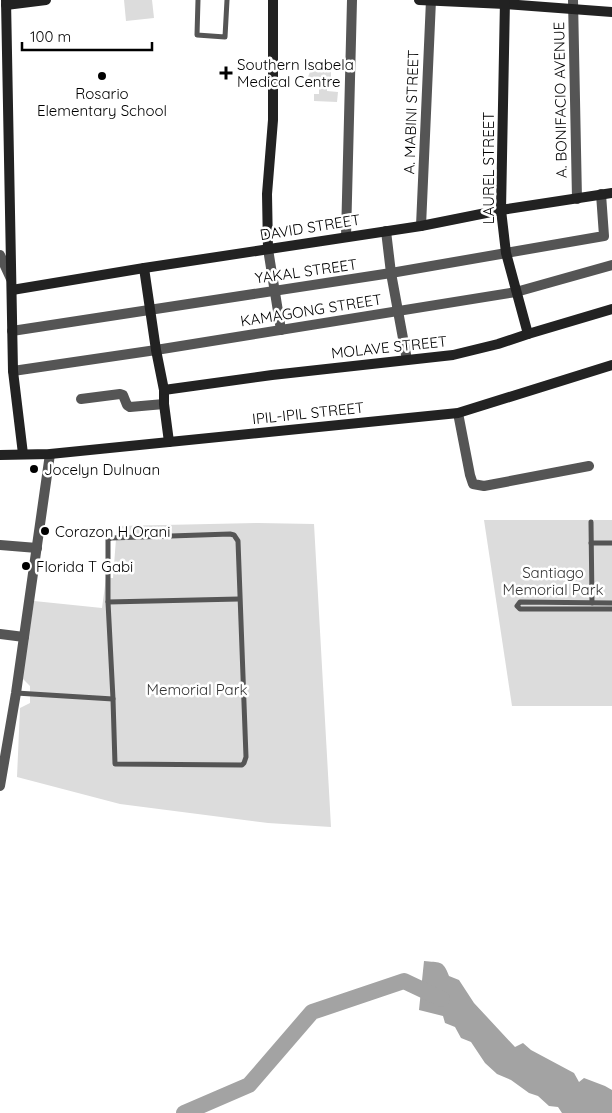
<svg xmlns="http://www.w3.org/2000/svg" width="612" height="1113" font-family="Quicksand,sans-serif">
<rect width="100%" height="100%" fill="#fff"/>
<!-- green -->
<g fill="#dcdcdc">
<path d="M124,0H152L154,18L126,21Z"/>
<path d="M311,69L331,71V81H327V91L338,92L337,102L314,101V94H319V83L307,80Z"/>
<path d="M484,520H612V706H512Z"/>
<path d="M258,523L314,524L331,827L268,823L120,804L17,777L20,708L30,703V686L22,678L34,601L102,608L106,578H113L117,526Z"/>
</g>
<!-- water -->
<path fill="#a3a3a3" d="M424,961C439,963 443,959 449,976L459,980L474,1003L515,1047L523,1043L531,1050L574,1073L579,1082L584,1078L605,1086L612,1090V1113H562L558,1107L549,1106L538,1096L529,1093L511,1080L497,1074L485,1063L471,1042L461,1038L455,1027L445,1023L443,1016L419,1010Z"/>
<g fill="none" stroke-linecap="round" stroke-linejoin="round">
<!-- river -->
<path stroke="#a3a3a3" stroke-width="16" d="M184,1113L249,1085L312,1012L404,981L442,999"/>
<!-- lane -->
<g stroke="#555" stroke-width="5">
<path d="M198,0L197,35L225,37L227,0"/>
<path d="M591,522L592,603"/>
<path d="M230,534L234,535L238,541L246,757L244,763L242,765L115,764L113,699L108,602V540L111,538Z"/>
<path d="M591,543H612"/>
<path d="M108,602L239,599"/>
<path d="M612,603L520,602L517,606L520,609H612"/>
<path d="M16,693L113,699"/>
</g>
<!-- street -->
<g stroke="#555" stroke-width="10">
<path d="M573,0L577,199"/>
<path d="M421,226L431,0"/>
<path d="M386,231L391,273L407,360"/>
<path d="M346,237L352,0"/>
<path d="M268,249L281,330"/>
<path d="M0,255L11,279"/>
<path d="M12,331L391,273L604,236L601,194"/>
<path d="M13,371L156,350L516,292L612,265"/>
<path d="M81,399L120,394L123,395L127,405L130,407L164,404"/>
<path d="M458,413L470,475L473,484L484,486L589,466"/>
<path d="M0,545L37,548"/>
<path d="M0,634L24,637"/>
<path d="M0,786L16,693L50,454"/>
</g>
<!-- secondary -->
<g stroke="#222" stroke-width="10">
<path d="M6,0L13,371L23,454"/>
<path d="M419,0L505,4L612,12"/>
<path d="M505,0L501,210L506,253L528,334"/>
<path d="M6,5L46,0"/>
<path d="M268,249L267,194L273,120V0"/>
<path d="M144,268L156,350L164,390V404L169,442"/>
<path d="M12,290L144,268L421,226L501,210L612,193"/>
<path d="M164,390L272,375L453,355L498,344L528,334L612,309"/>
<path d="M0,455L50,454L458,413L612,365"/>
</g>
</g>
<!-- markers -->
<g fill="#000" stroke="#fff" stroke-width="2">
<path d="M223.5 65.5h5v5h5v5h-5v5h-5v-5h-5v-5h5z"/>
<circle cx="102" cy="76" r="5"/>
<circle cx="34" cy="469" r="5"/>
<circle cx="45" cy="531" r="5"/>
<circle cx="26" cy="566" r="5"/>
</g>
<g text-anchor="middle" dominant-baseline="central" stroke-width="5" stroke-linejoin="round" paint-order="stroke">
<!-- poi labels -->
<g font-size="15" fill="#000" stroke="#fff" text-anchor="start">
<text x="237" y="64">Southern Isabela<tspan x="237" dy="17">Medical Centre</tspan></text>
<text x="102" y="93" text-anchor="middle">Rosario<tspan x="102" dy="17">Elementary School</tspan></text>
<text x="44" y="469">Jocelyn Dulnuan</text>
<text x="55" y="531">Corazon H Orani</text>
<text x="36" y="566">Florida T Gabi</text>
</g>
<!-- street labels -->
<g font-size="15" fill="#000" stroke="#fff">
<text transform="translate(560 100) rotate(-91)">A. BONIFACIO AVENUE</text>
<text transform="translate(411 112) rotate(-88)">A. MABINI STREET</text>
<text transform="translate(488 168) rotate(-90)">LAUREL STREET</text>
<text transform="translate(310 227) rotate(-9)">DAVID STREET</text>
<text transform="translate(306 271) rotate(-8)">YAKAL STREET</text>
<text transform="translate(311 310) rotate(-9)">KAMAGONG STREET</text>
<text transform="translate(389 347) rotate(-6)">MOLAVE STREET</text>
<text transform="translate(308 413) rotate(-6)">IPIL-IPIL STREET</text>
</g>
<!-- park labels -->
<g font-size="15" fill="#333" stroke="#fff">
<text x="553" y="572">Santiago<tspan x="553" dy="17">Memorial Park</tspan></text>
<text x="197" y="689">Memorial Park</text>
</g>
</g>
<!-- scale -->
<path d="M22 42v8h130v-8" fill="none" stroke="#000000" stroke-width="2.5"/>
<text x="30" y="42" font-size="15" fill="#000000" stroke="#ffffff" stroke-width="4" paint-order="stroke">100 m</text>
</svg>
